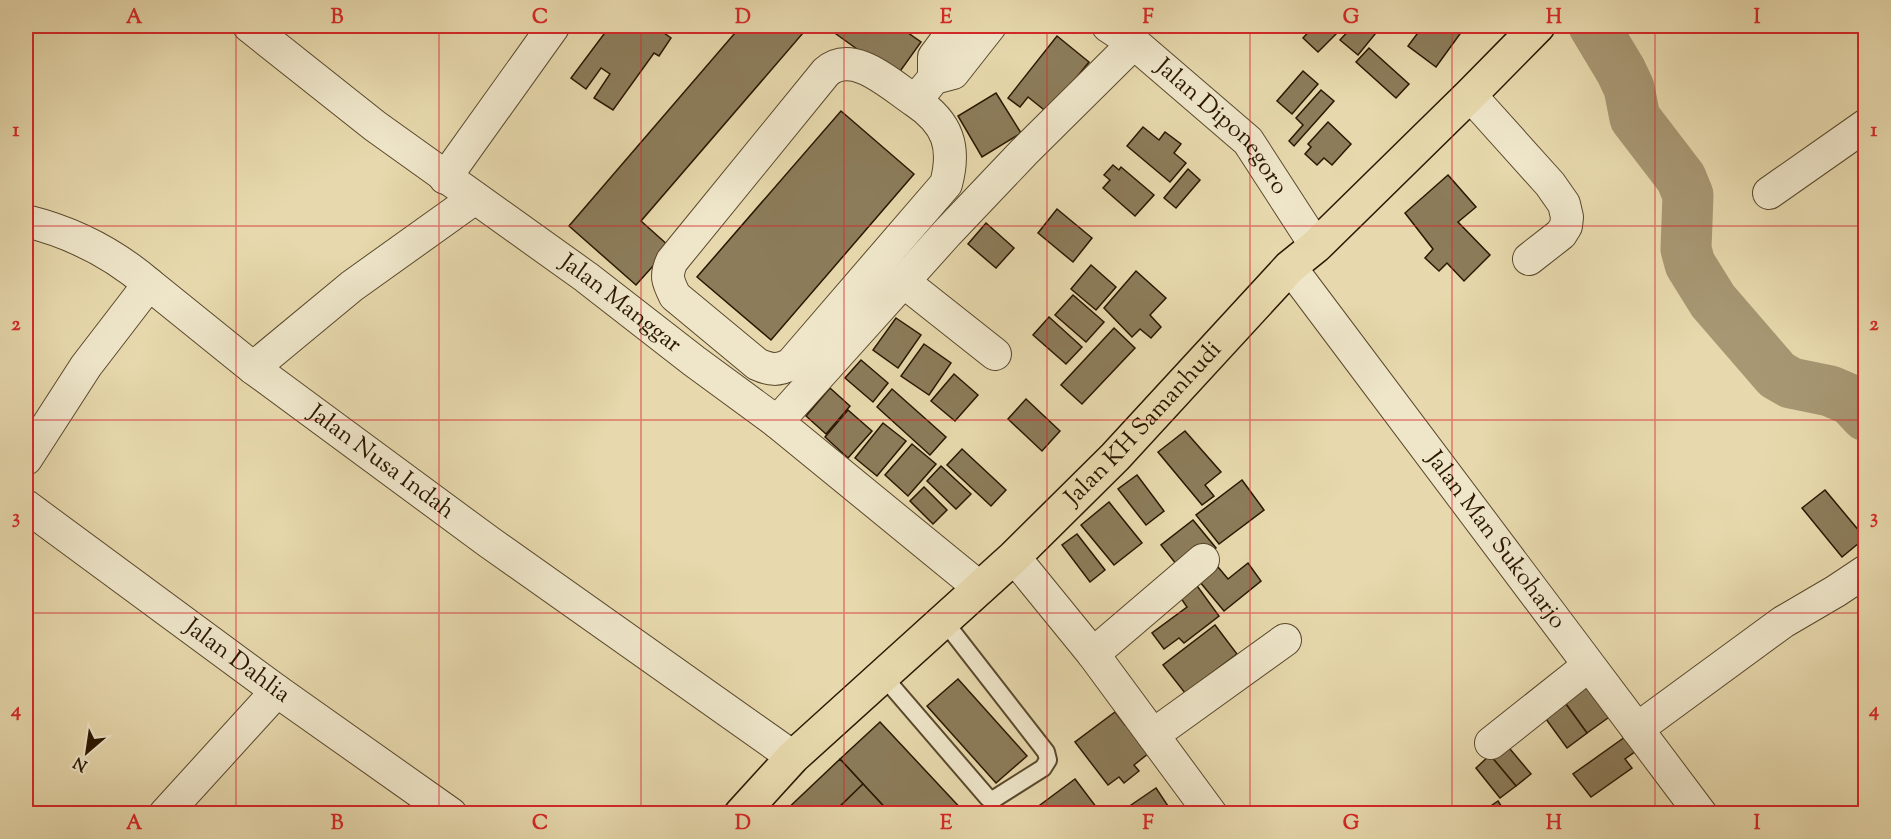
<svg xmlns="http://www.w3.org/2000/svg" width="1891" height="839" font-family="'Sorts Mill Goudy',serif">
<rect width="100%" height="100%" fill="#e7d9ad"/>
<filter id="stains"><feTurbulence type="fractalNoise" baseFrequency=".00333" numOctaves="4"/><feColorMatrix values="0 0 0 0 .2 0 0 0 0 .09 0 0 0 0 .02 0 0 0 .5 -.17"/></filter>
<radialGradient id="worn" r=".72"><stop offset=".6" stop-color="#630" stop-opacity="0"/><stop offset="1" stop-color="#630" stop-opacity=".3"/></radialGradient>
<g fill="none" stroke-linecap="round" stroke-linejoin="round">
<!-- river -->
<path stroke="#a79773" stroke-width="51" d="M1594,26L1621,71L1629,88L1635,118L1681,178L1688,195L1686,249L1690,264L1713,301L1777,375L1791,383L1830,391L1851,400L1866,416"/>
</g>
<!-- building -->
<g fill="#8c7c5a" stroke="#2a1701" stroke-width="1.5">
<path d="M610,26H654L671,38L659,56L654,53L613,110L594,98L610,74L601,68L586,89L571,78Z"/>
<path d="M665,26H681L676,33Z"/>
<path d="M741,26H809L641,221L670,247L636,285L569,226Z"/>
<path d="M825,26H898L921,42L896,77Z"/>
<path d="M921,26H936L930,33Z"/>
<path d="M1314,26H1344L1318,52L1303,38Z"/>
<path d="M1353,26H1377L1380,28L1358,55L1340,40Z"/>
<path d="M1423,26H1463L1465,27L1436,67L1408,46Z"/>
<path d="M1057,36L1089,62L1048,113L1028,97L1020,107L1008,98Z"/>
<path d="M1369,48L1409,84L1396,98L1356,62Z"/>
<path d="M1303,71L1318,84L1292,114L1277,101Z"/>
<path d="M1321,90L1334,101L1294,146L1289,141L1303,125L1296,118Z"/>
<path d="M996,93L1021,133L982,157L958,116Z"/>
<path d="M841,111L914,174L771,340L697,277Z"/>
<path d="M1328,122L1351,144L1332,165L1324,158L1317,165L1305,154L1311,147L1308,144Z"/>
<path d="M1143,127L1159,140L1165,132L1181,144L1174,153L1186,163L1170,182L1127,146Z"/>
<path d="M1113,165L1119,170L1121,167L1154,195L1135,216L1103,188L1110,180L1104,175Z"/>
<path d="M1188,169L1200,180L1176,208L1164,198Z"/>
<path d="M1448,175L1476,207L1458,222L1490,255L1464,281L1447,263L1439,271L1425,258L1433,249L1405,213Z"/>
<path d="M1057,209L1092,238L1073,262L1038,233Z"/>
<path d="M986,223L1014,248L996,268L968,244Z"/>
<path d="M1091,265L1116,287L1096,310L1071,289Z"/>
<path d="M1136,271L1166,298L1150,315L1161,327L1151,338L1140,329L1132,337L1104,308Z"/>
<path d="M1073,295L1104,322L1086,342L1055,315Z"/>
<path d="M1049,317L1082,347L1066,364L1033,335Z"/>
<path d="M896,318L921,335L898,368L873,350Z"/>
<path d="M1114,328L1135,348L1082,404L1061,385Z"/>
<path d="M924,344L951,363L929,395L901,376Z"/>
<path d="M861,360L888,383L873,402L845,378Z"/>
<path d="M954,374L978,395L955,421L931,401Z"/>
<path d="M830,388L850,406L826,434L806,416Z"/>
<path d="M892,389L946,437L930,455L877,407Z"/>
<path d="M1026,399L1060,431L1042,451L1008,419Z"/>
<path d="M848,410L872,431L848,458L825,437Z"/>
<path d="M883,423L906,441L877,476L855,458Z"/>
<path d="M1185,431L1221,472L1205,485L1214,496L1202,505L1158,452Z"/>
<path d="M912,444L936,464L908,496L885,475Z"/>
<path d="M962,449L1006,490L991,506L947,465Z"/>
<path d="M941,466L971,494L956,509L927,481Z"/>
<path d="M1137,475L1164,511L1146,525L1118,489Z"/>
<path d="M1242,480L1264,510L1219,544L1196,515Z"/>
<path d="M924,487L947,510L933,524L910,501Z"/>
<path d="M1825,490L1865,538L1842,557L1802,508Z"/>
<path d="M1109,502L1142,543L1114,565L1081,525Z"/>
<path d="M1193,520L1216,548L1184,574L1161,545Z"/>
<path d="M1077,534L1105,570L1090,582L1062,545Z"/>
<path d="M1213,561L1228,579L1248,563L1261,581L1224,611L1195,576Z"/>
<path d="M1192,579L1219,616L1184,643L1179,638L1164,649L1152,633L1187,607L1176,591Z"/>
<path d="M1215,625L1237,654L1185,693L1163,665Z"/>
<path d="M958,679L1027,756L996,783L927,706Z"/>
<path d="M1589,681L1619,710L1587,733L1563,700Z"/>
<path d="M1563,700L1587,733L1567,748L1543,715Z"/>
<path d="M1115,712L1125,725L1135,718L1149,753L1134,765L1139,771L1124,783L1119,777L1108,785L1075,742Z"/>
<path d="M880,722L966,814H891L840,759Z"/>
<path d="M1625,737L1636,751L1625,759L1632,768L1591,797L1573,774Z"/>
<path d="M1505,743L1531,774L1516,786L1490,755Z"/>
<path d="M1490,755L1516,786L1500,798L1476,768Z"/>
<path d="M840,759L863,784L832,814H782Z"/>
<path d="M1075,779L1100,812L1097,814H1028Z"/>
<path d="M863,784L891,814H832Z"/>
<path d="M1156,788L1168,806L1157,814H1118Z"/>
<path d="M1498,801L1506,814H1479Z"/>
</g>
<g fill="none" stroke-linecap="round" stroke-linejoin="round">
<!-- service casing -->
<g stroke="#59482c" stroke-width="20">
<path id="service" d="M883,676L988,798L994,799L1043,768L1048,760L1046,752L944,621"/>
</g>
<!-- minor casing -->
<g stroke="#59482c" stroke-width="34">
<g id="minor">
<path id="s1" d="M249,26L375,126L586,277L694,361L777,422L980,588"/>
<path id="s2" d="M1108,26L1134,43L1248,141L1316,246"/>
<path d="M934,78V57L957,26"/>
<path d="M1470,95L1550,184L1564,204L1567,217L1566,226L1561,234L1529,259"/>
<path d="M915,101C891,85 853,48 826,72L672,261C665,276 668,282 675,296L757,364C770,370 778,371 791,364L946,184C956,147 948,123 915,101L934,78L953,73L990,26"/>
<path d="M445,178L553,27"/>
<path d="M1769,193L1866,125"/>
<path d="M26,221C71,232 113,253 149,284"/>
<path id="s3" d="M1290,267L1701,814"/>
<path d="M904,282L995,354"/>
<path d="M253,368L352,286L475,198"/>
<path d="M777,422L947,233L1024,152L1134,43"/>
<path id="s4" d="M26,459L86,366L149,284L253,368L489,542L793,757"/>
<path id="s5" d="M26,506L277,691L451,814"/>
<path d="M1014,557L1093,654L1211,814"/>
<path d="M1093,654L1203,560"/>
<path d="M1637,729L1783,622L1836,591L1866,571"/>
<path d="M1153,735L1285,640"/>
<path d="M1491,743L1588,666"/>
<path d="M165,814L277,691"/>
</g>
</g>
<!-- primary casing -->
<g stroke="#2a1701" stroke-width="36">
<g id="primary">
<path id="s6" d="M741,814L793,757L1014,557L1115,457L1290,267L1316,246L1470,95L1538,26"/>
</g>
</g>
<!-- service -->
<use href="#service" stroke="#efe6ca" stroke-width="16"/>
<!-- minor -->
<use href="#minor" stroke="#efe6ca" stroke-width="32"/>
<!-- primary -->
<use href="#primary" stroke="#e7d9ad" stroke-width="33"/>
</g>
<!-- grid -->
<path fill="none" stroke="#d62828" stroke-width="1.5" stroke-opacity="0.55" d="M236,26V814M439,26V814M641,26V814M844,26V814M1047,26V814M1250,26V814M1452,26V814M1655,26V814M26,226H1866M26,420H1866M26,613H1866"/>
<g text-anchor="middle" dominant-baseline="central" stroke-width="4.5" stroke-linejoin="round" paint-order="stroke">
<!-- street labels -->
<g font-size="24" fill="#2a1701" stroke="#efe6ca">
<text stroke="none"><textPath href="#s2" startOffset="153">Jalan Diponegoro</textPath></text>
<text stroke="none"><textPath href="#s1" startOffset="464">Jalan Manggar</textPath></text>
<text stroke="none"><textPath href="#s6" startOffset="561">Jalan KH Samanhudi</textPath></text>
<text stroke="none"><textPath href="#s4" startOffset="507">Jalan Nusa Indah</textPath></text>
<text stroke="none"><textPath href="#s3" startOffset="342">Jalan Man Sukoharjo</textPath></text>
<text stroke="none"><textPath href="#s5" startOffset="262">Jalan Dahlia</textPath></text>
</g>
</g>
<!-- margin -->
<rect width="1891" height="839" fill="none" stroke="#e7d9ad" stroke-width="66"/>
<!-- north arrow -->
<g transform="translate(87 752) rotate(209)" stroke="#efe6ca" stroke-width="4.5" paint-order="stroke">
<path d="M0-4.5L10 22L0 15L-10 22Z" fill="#2a1701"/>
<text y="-9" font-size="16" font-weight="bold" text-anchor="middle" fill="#2a1701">N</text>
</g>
<rect x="33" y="33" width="1825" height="773" fill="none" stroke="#d62828" stroke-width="2"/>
<g font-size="20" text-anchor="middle" font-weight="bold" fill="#d62828">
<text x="134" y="23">A</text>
<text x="337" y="23">B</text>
<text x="540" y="23">C</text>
<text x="743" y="23">D</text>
<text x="946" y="23">E</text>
<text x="1148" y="23">F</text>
<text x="1351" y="23">G</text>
<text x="1554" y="23">H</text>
<text x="1757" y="23">I</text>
<text x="16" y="136">1</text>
<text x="1874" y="136">1</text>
<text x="16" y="330">2</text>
<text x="1874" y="330">2</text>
<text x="16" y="523">3</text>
<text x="1874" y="523">3</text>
<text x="16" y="716">4</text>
<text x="1874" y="716">4</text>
<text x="134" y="829">A</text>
<text x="337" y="829">B</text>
<text x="540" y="829">C</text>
<text x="743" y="829">D</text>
<text x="946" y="829">E</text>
<text x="1148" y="829">F</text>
<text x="1351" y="829">G</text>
<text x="1554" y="829">H</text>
<text x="1757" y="829">I</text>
</g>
<rect width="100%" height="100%" filter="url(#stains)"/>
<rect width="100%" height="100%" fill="url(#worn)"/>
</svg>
